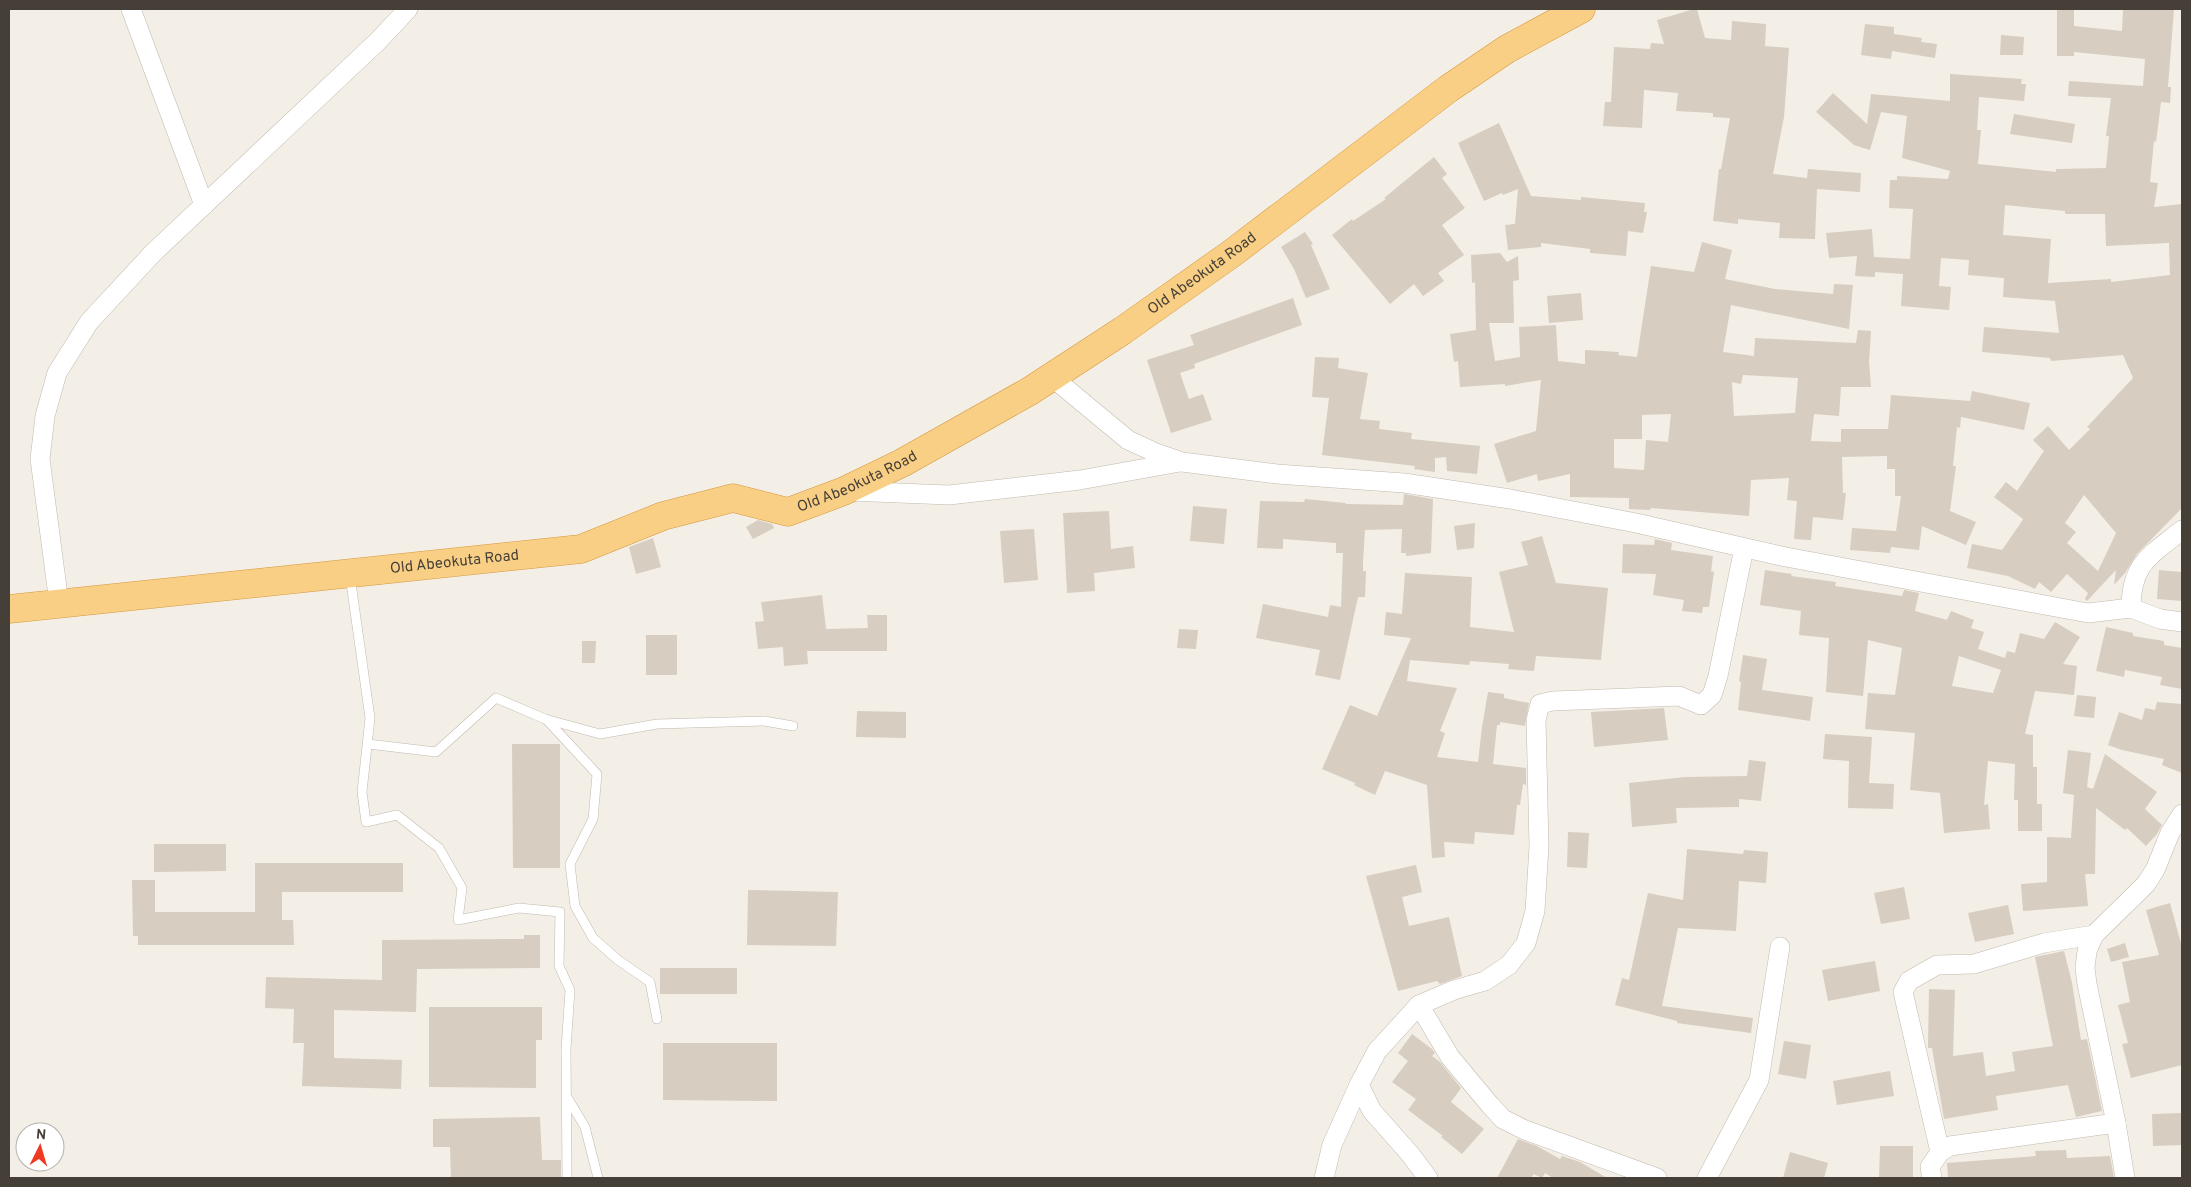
<svg xmlns="http://www.w3.org/2000/svg" width="2191" height="1187" font-family="Overpass,sans-serif">
<rect width="100%" height="100%" fill="#f3efe7"/>
<!-- building -->
<g fill="#d7cdc0" fill-rule="evenodd">
<path d="M1694,9H1697L1705,38L1731,40L1732,21L1766,24L1765,46L1789,48L1784,117L1773,174L1807,178L1808,169L1861,173L1860,192L1817,189L1815,239L1779,238L1780,223L1738,219V224L1713,221L1719,169H1721L1730,118L1713,117V113L1676,111L1678,93L1644,90L1642,128L1603,126L1605,102H1611L1614,47L1650,49L1651,43L1664,44L1657,20Z"/>
<path d="M2057,9H2074V26L2122,31L2123,9H2174L2168,87H2171L2170,103L2161,102L2156,142L2154,141L2150,182L2158,183L2154,207L2182,204V508L2137,554L2125,573L2114,585L2116,570L2087,601L2085,599L2088,593L2067,574L2051,592L2039,582L2035,589L2008,576L1967,568L1972,544L2002,550L2022,521L2023,519L1994,497L2006,482L2017,491L2044,451L2033,440L2048,426L2069,450L2090,429L2087,427L2133,378L2123,355L2051,361L2050,358L1982,352L1984,327L2059,333L2055,301L2003,297L2004,278L1968,275L1969,260L1941,258L1939,286L1951,287L1949,310L1901,306L1903,274L1875,272V277L1855,276L1857,256L1829,258L1826,233L1872,229L1874,257L1910,259L1913,209L1889,208L1890,180H1897V176L1948,179L1950,171L1902,158L1907,116L1881,112L1870,150L1854,145L1816,112L1833,93L1867,124L1871,94L1950,101V74L2022,79L2021,84H2026L2024,101L1979,97L1977,130H1981L1978,164L2056,172V169L2106,168L2109,136H2106L2111,98L2068,96L2069,81L2143,86L2145,59L2074,52V56H2057ZM2005,205L2065,211V214H2105L2106,246L2169,243L2170,275L2111,282V279L2048,283L2051,239L2003,235ZM2084,495L2116,533L2098,571L2067,543L2076,532L2065,523Z"/>
<path d="M1865,24L1894,27V34L1922,38L1921,42L1937,44L1935,58L1892,51L1891,59L1861,55Z"/>
<path d="M2001,35L2024,37L2023,55H2000Z"/>
<path d="M2014,114L2075,124L2072,143L2010,134Z"/>
<path d="M1499,123L1531,196L1581,200V197L1645,203L1644,212H1647L1643,233L1628,231L1626,256L1590,253V249L1541,243V247L1508,250L1505,225L1515,224L1518,189L1503,195L1502,193L1484,201L1458,143Z"/>
<path d="M1434,157L1447,174L1442,178L1465,208L1442,225L1464,255L1438,273L1444,281L1423,296L1414,284L1390,304L1332,235L1352,219L1353,221L1386,199L1384,198Z"/>
<path d="M1305,232L1313,244L1311,245L1330,289L1306,298L1294,269L1281,247Z"/>
<path d="M1702,242L1732,250L1725,279L1775,289L1833,294L1834,284L1853,285L1849,329L1731,305L1723,352L1754,356L1755,338L1856,343L1858,330L1871,331L1869,362L1871,387H1841L1839,416L1814,414L1811,441L1841,442V429H1888L1891,395L1970,401L1972,391L2030,403L2024,430L1961,417L1960,428L1957,427L1953,466H1956L1950,511L1976,522L1966,545L1922,526L1919,550L1891,547L1890,553L1850,550L1852,528L1896,531L1901,496H1895V469H1887V456L1842,457L1843,493H1846L1843,520L1813,517L1811,540L1794,539L1797,501L1787,500L1789,478L1751,480L1749,516L1651,508L1650,510L1629,509V498L1570,497V474L1538,481L1537,474L1507,483L1494,444L1536,431L1541,380L1505,386V384L1460,387L1458,361L1454,362L1450,334L1476,330L1475,282L1472,283L1471,255L1500,253L1507,262L1518,256L1519,280L1513,281L1514,323H1489L1495,361L1520,357L1519,327L1556,325L1558,361L1585,364V350L1619,352L1618,355L1637,357L1651,266L1694,272ZM1743,375L1798,378L1795,413L1734,416L1732,382L1741,384ZM1671,414L1668,442L1646,440L1644,470L1614,468V439H1642V415Z"/>
<path d="M1581,293L1583,320L1549,323L1547,296Z"/>
<path d="M1293,298L1302,325L1194,364L1195,368L1180,373L1189,399L1203,394L1212,420L1171,433L1147,360L1194,345L1190,335Z"/>
<path d="M1315,357L1339,358L1338,368L1368,373L1360,419L1380,421L1379,429L1412,433L1411,439L1480,446L1477,474L1447,471L1446,457L1435,458V472L1414,469L1415,466L1322,455L1329,398L1312,397Z"/>
<path d="M1404,494L1433,499L1431,553L1406,556V553H1401L1402,529L1365,530L1363,562V571H1366L1365,597H1358L1340,680L1315,675L1320,650L1256,638L1263,604L1328,617L1330,605L1341,607L1343,553H1336V543L1283,539V549L1257,548L1260,501L1304,502L1305,499L1346,503L1345,504L1403,505Z"/>
<path d="M1193,506L1227,509L1224,544L1190,541Z"/>
<path d="M1109,511L1111,549L1133,546L1135,568L1094,573L1095,591L1067,593L1063,513Z"/>
<path d="M758,520L772,524L774,528L753,539L746,527Z"/>
<path d="M1475,523L1474,548L1457,550L1454,526Z"/>
<path d="M1034,529L1038,580L1004,583L1000,531Z"/>
<path d="M1542,536L1556,583L1608,588L1601,660L1536,656L1534,671L1508,669L1509,664L1470,661L1469,665L1410,660L1407,681L1457,688L1440,731L1445,733L1437,757L1478,762L1482,727L1488,692L1504,694V698L1529,703L1525,726L1500,722V725H1497L1493,764L1526,768V785L1523,784L1520,805H1517L1514,835L1475,832L1474,844L1444,842L1445,857L1432,858L1427,785L1385,771L1375,795L1354,785L1355,783L1322,769L1350,705L1377,716L1411,638L1384,635L1386,612L1402,614L1405,573L1472,577L1470,627L1514,632L1499,572L1528,565L1521,542Z"/>
<path d="M653,538L661,567L636,574L629,547Z"/>
<path d="M1655,539L1672,543L1671,550L1713,556L1711,571L1714,572L1709,607H1703L1702,613L1682,611L1684,600L1653,595L1656,574L1622,573L1623,544L1654,545Z"/>
<path d="M1765,570L1792,574L1791,576L1836,582L1835,586L1902,596L1904,590L1919,593L1915,611L1947,620L1951,611L1974,620L1971,628L1984,632L1978,649L2005,658L2007,651L2015,653L2020,633L2044,639L2055,622L2080,637L2063,664L2077,666L2074,695L2035,691L2025,734L2033,735V767H2037V804H2042V831H2018V800H2014L2015,764L1988,761L1984,805L1988,804L1990,829L1944,833L1940,793L1910,790L1915,733L1865,729L1868,693L1895,695L1902,648L1868,640L1863,696L1826,692L1829,638L1799,635L1801,611L1760,605ZM1959,656L2001,670L1993,693L1952,686Z"/>
<path d="M2159,570L2182,572V601L2157,599Z"/>
<path d="M822,595L826,629L868,628L867,615H887V651H807L808,664L784,666L783,647L758,649L755,622L764,621L761,602Z"/>
<path d="M2106,627L2133,633V636L2164,641V645L2182,648V689L2160,685L2162,677L2125,670L2124,677L2096,671Z"/>
<path d="M1179,629L1198,630L1196,649L1177,648Z"/>
<rect x="646" y="635" width="31" height="40"/>
<path d="M582,641H596L595,663H582Z"/>
<path d="M1743,655L1767,659L1762,690L1813,697L1810,721L1738,710L1741,682L1739,681Z"/>
<path d="M2077,695L2096,697L2094,718L2074,716Z"/>
<path d="M2157,702L2182,704V773L2162,765L2164,759L2122,750L2108,745L2119,712L2142,720L2145,708L2155,710Z"/>
<path d="M1664,708L1668,740L1594,747L1591,712Z"/>
<path d="M857,711L906,712V738L856,737Z"/>
<path d="M1825,734L1872,737L1869,783L1894,784L1893,809L1848,808L1849,761L1823,759Z"/>
<path d="M512,744H560V868H513Z"/>
<path d="M2068,750L2091,753L2087,787L2093,789L2105,754L2157,792L2145,809L2162,825L2157,834L2146,846L2127,828L2125,830L2096,808L2095,874H2085L2088,906L2023,911L2021,884L2047,882V837L2071,838L2074,795L2063,793Z"/>
<path d="M1749,760L1766,762L1761,801L1739,799V807L1676,808L1677,823L1632,827L1629,783L1685,777L1747,776Z"/>
<path d="M1568,832L1589,833L1587,868L1567,867Z"/>
<path d="M154,844H226V871L154,872Z"/>
<path d="M1687,849L1743,854L1744,850L1768,852L1766,883L1739,881L1736,931L1678,928L1662,1006L1753,1018L1751,1033L1677,1023V1021L1615,1005L1622,978L1629,980L1648,893L1683,900Z"/>
<path d="M255,863H403V892H282V920H293L294,945H138V936H133L132,880H155V912H255Z"/>
<path d="M1416,865L1422,892L1402,897L1409,926L1449,917L1462,976L1440,984L1437,981L1398,991L1366,876Z"/>
<path d="M1904,887L1910,919L1881,924L1874,893Z"/>
<path d="M748,890L838,892L836,946L747,945Z"/>
<path d="M2170,903L2182,947V1065L2131,1078L2122,1044L2128,1043L2118,1005L2130,1002L2122,962L2159,955L2146,910Z"/>
<path d="M2008,905L2014,934L1975,942L1968,913Z"/>
<path d="M524,935H540V968L417,969L416,1012L334,1010V1058L402,1060L401,1089L302,1086L304,1043H293L294,1009L265,1008L266,977L382,980V940L524,939Z"/>
<path d="M2125,943L2129,957L2111,962L2107,949Z"/>
<path d="M2064,951L2072,983L2081,1040L2087,1039L2102,1111L2076,1117L2068,1085L1996,1096L1998,1110L1944,1119L1932,1048H1928L1929,989L1955,990L1953,1056L1983,1052L1986,1076L2015,1071L2012,1052L2053,1046L2035,957Z"/>
<path d="M1875,961L1880,991L1828,1001L1822,970Z"/>
<rect x="660" y="968" width="77" height="26"/>
<path d="M429,1007H542V1040H536V1088L429,1087Z"/>
<path d="M1412,1034L1432,1049L1435,1053L1432,1056L1440,1062L1461,1088L1451,1102L1484,1129L1462,1154L1441,1137L1443,1136L1408,1110L1416,1099L1392,1082L1408,1061L1398,1053Z"/>
<path d="M1784,1041L1811,1045L1806,1079L1778,1074Z"/>
<path d="M663,1043H777V1101L663,1100Z"/>
<path d="M1890,1071L1894,1096L1837,1105L1833,1081Z"/>
<path d="M2182,1113V1145L2153,1146L2152,1114Z"/>
<path d="M540,1117L542,1160H561V1178H451L450,1147H433V1119Z"/>
<path d="M1518,1139L1537,1146L1560,1159L1562,1156L1580,1162L1607,1178H1553L1545,1173L1542,1178L1534,1174L1531,1178H1497Z"/>
<path d="M1880,1146H1913V1178H1879Z"/>
<path d="M2066,1150L2067,1158L2110,1156L2114,1178H1948L1947,1163L2036,1156L2035,1151Z"/>
<path d="M1790,1152L1828,1163L1824,1178H1783Z"/>
</g>
<g fill="none" stroke-linecap="round" stroke-linejoin="round">
<!-- service casing -->
<g stroke="#c1b9ad" stroke-width="10">
<g id="service">
<path d="M350,576L370,718L362,792L366,822L397,815L439,848L462,888L458,920L519,908L560,912L559,966L570,990L566,1049L567,1178"/>
<path d="M546,719L597,774L593,819L570,864L575,906L593,938L618,960L650,982L657,1019"/>
<path d="M368,744L436,752L496,698L545,719L600,734L657,724L764,721L793,726"/>
<path d="M567,1097L585,1127L598,1178"/>
</g>
</g>
<!-- minor casing -->
<g stroke="#c1b9ad" stroke-width="20">
<g id="minor">
<path d="M131,9L204,205"/>
<path d="M1052,377L1128,440L1156,453L1182,462L1277,474L1404,483L1510,499L1636,523L1786,557L2088,613L2131,608L2160,619L2182,622"/>
<path d="M848,491L949,495L1080,480L1180,462"/>
<path d="M59,603L40,459L45,416L57,373L89,322L153,253L378,41L408,9"/>
<path d="M2131,608C2131,563 2151,555 2182,530"/>
<path d="M1419,1005L1450,1057L1490,1105L1503,1119L1525,1130L1657,1178"/>
<path d="M1359,1085L1372,1111L1410,1154L1428,1178"/>
<path d="M1940,1152L1903,992L1909,981L1937,965L1974,964L2044,943L2094,935"/>
<path d="M1324,1178L1332,1145L1359,1085L1377,1051L1419,1005L1454,990L1485,981L1509,965L1526,943L1535,911L1539,846L1536,720L1540,704L1553,701L1679,696L1701,705L1712,695L1718,676L1744,548"/>
<path d="M1707,1178L1759,1080L1780,947"/>
<path d="M1932,1178L1930,1167L1940,1152L1950,1146L2116,1123"/>
<path d="M2125,1178L2116,1123L2087,984L2085,968L2087,951L2094,935L2146,884L2155,870L2170,833L2182,814"/>
</g>
</g>
<!-- trunk casing -->
<g stroke="#d5983f" stroke-width="29">
<g id="trunk">
<path id="s1" d="M9,609L581,549L663,516L733,498L788,512L844,491L902,463L1030,391L1122,331L1231,254L1448,89L1507,49L1581,9"/>
</g>
</g>
<!-- service -->
<use href="#service" stroke="#fff" stroke-width="9"/>
<!-- minor -->
<use href="#minor" stroke="#fff" stroke-width="19"/>
<!-- trunk -->
<use href="#trunk" stroke="#f8cf84" stroke-width="28"/>
</g>
<g text-anchor="middle" dominant-baseline="central" stroke-width="4" stroke-linejoin="round" paint-order="stroke">
<!-- street labels -->
<g font-size="15" fill="#463f37" stroke="#fff">
<text stroke="none"><textPath href="#s1" startOffset="1272">Old Abeokuta Road</textPath></text>
<text stroke="none"><textPath href="#s1" startOffset="868">Old Abeokuta Road</textPath></text>
<text stroke="none"><textPath href="#s1" startOffset="448">Old Abeokuta Road</textPath></text>
</g>
</g>
<!-- border -->
<rect width="2191" height="1187" fill="none" stroke="#463f37" stroke-width="20"/>
<!-- north arrow -->
<g transform="translate(40 1147) rotate(5)"><circle r="24" fill="#ffffff" stroke="#b5b2af"/>
<path d="M0-4L9 19L0 12L-9 19Z" fill="#ef3922"/>
<text y="-8" font-size="14" font-weight="bold" text-anchor="middle" fill="#463f37">N</text>
</g>
</svg>
